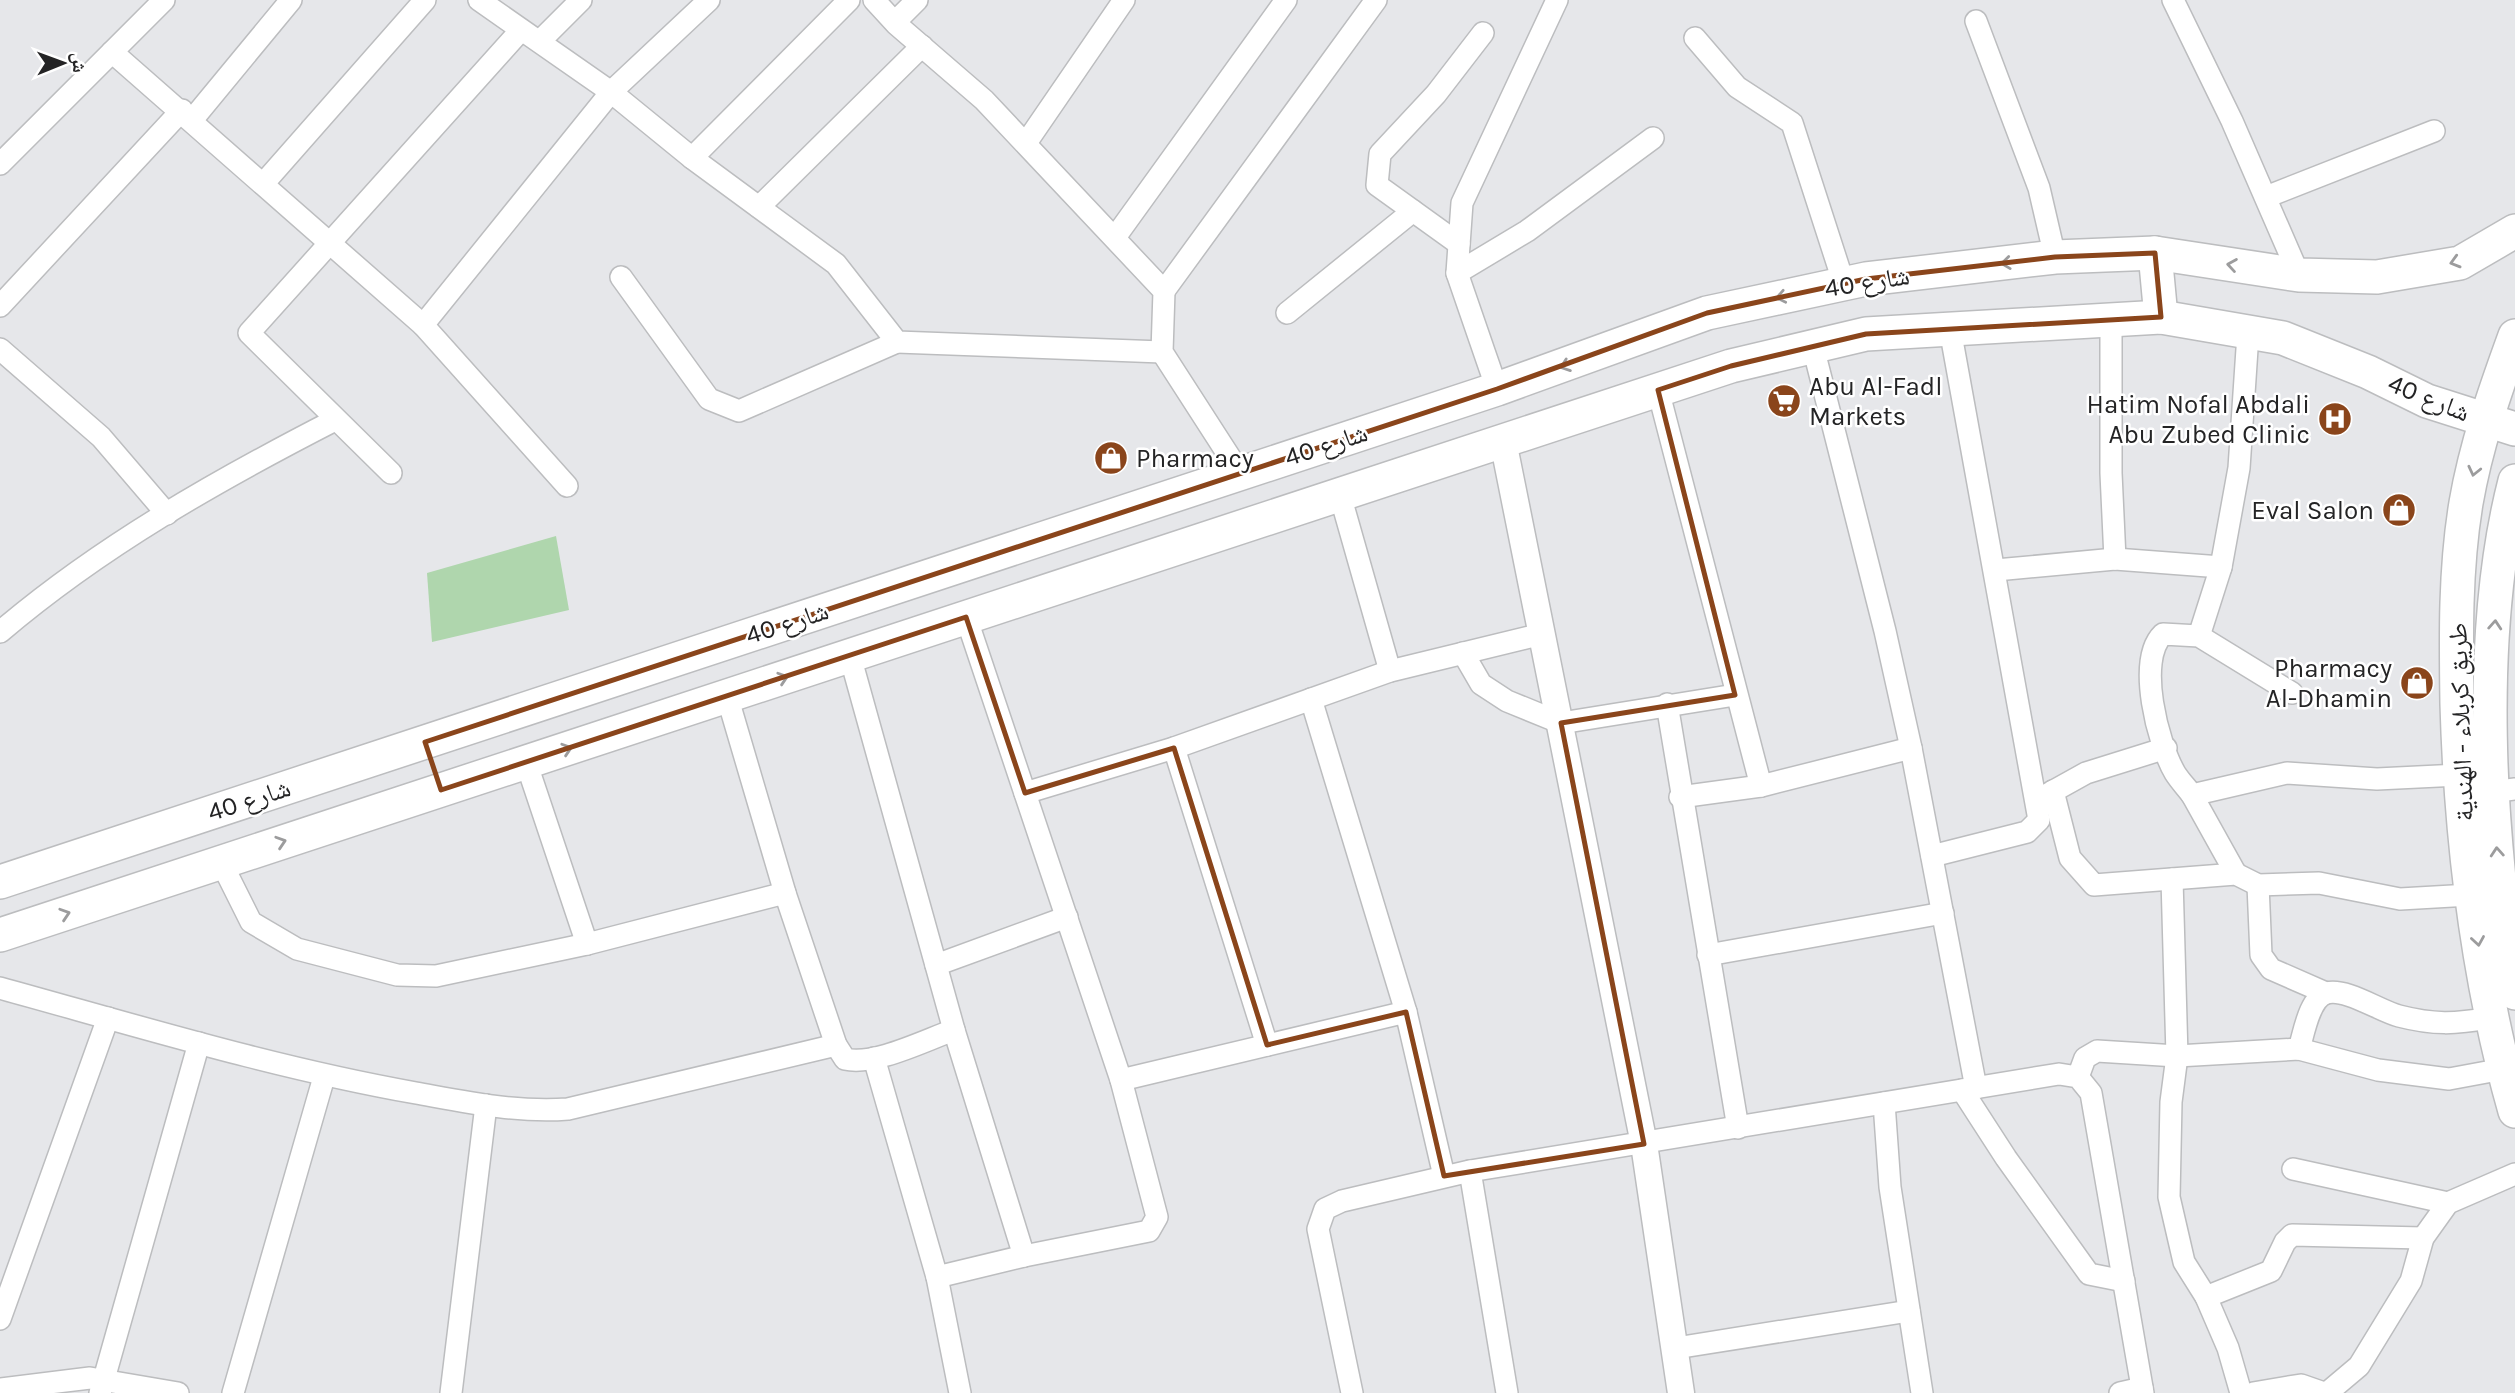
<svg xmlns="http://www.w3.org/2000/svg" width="2515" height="1393" font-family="Karla,'Noto Naskh Arabic',sans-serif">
<rect width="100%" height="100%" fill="#e6e7ea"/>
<!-- green -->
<path fill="#afd6ad" d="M556,536L569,610L432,642L427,573Z"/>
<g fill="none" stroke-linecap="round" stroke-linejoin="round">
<!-- minor casing -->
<g stroke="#bcbdbf" stroke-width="24">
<g id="minor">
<path d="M479,0L611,92L692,158L836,264L897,342L1162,352"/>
<path d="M874,0L896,24L984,100L1164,291L1162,352L1240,473"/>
<path d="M2173,0L2232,121L2299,275"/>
<path d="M1976,21L2039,188L2055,257"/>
<path d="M895,22L917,0"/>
<path d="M1695,38L1737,87L1792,123L1844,284"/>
<path d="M540,41L581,0"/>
<path d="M112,52L423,325"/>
<path d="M192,120L291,0"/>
<path d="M1026,143L1124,0"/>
<path d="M692,158L849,0"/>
<path d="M0,164L164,0"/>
<path d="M263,184L425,0"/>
<path d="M2266,197L2434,131"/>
<path d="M759,207L922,46"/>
<path d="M1116,236L1286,0"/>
<path d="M1459,244L1377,185L1380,154L1436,94L1483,33"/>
<path d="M1457,273L1527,231L1653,138"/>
<path d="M621,277L709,399L739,411L897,342"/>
<path d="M1164,291L1376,0"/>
<path d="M0,306L182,110"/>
<path d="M1287,313L1413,211"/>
<path d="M2111,319V473L2115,559"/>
<path d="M1813,347L1885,631L1911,748L1976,1088"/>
<path d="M0,349L101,437L167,514"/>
<path d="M1497,389L1457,273L1462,203L1557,0"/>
<path d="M1658,390L1761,786"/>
<path d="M391,473L249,333L521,30"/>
<path d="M567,486L423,325L611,92L709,0"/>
<path d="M1340,495L1390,671"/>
<path d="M1996,570L2115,559L2221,567"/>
<path d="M0,632C101,546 218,480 335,420"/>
<path d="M2199,636L2221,567L2239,468L2248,334"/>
<path d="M1463,653L1481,684L1507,701L1561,723L1735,695"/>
<path d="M850,656L954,1030L1024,1256"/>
<path d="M2292,693L2199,636L2163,634C2136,660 2158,744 2175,773C2180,781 2187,788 2192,795L2287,773L2377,779L2459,775"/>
<path d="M727,696L785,893L836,1045L845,1059C875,1066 925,1040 954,1030"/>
<path d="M1311,699L1406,1012L1444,1176"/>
<path d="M1667,704L1738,1128"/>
<path d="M1174,748L1267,1045"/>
<path d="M526,762L587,944"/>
<path d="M2053,791L2070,858L2094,885L2236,874L2258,885L2319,883L2400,899L2470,895"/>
<path d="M2492,792L2515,789"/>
<path d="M1025,793L1174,748L1390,671L1542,634"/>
<path d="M2192,795L2236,874"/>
<path d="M1680,797L1761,786L1911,748"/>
<path d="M2041,798L2086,773L2166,748"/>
<path d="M1932,856L2027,832L2039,820L1950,329"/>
<path d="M221,862L251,922L297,949L397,975L436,976L587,944L785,893"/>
<path d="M2172,879L2177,1056L2171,1102L2169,1197L2184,1262L2206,1297L2228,1348L2241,1393"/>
<path d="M2258,885L2261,955L2271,969L2326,993"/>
<path d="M1708,955L1943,913"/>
<path d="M936,965L1067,917"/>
<path d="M0,988C138,1026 275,1068 416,1093C466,1102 517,1113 568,1109L836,1045"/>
<path d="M2299,1049C2304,1033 2309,998 2327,993C2346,988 2380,1011 2399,1016C2434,1025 2455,1024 2490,1018"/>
<path d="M874,1058L937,1277L960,1393"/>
<path d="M2078,1077L2085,1058L2097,1051L2177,1056L2299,1049L2378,1070L2449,1079L2503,1069"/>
<path d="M1121,1080L1406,1012"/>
<path d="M1962,1090L2006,1158L2089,1274L2124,1281"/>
<path d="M1884,1103L1890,1187L1922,1393"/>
<path d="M2293,1169L2448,1203"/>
<path d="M1470,1171L1507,1393"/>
<path d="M937,1277L1024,1256L1149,1231L1157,1217L1121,1080L966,617"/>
<path d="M2206,1297L2271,1271L2285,1242L2292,1235L2423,1238"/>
<path d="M0,1319L108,1018"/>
<path d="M1676,1348L1909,1311"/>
<path d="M0,1389L90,1378L178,1393"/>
<path d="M100,1393L199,1043"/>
<path d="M233,1393L324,1077"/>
<path d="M451,1393L486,1105"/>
<path d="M1352,1393L1318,1229L1325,1209L1342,1201L1470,1171L2059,1074L2078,1077L2091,1093L2143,1393"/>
<path d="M2120,1393L2142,1388"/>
<path d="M2253,1393L2301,1385L2324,1393"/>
<path d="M2327,1393L2359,1366L2411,1281L2423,1238L2448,1203L2515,1174"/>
</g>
</g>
<!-- tertiary casing -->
<g stroke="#bcbdbf" stroke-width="29">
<path id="tertiary" d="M1503,441L1644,1144L1681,1393"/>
</g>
<!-- primary casing -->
<g stroke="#bcbdbf" stroke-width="36">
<g id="primary">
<path d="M2155,253L2161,317"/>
<path d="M2515,336C2495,391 2476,445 2466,503C2455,569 2456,637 2457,704C2461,842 2477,978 2515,1111"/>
<path d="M2515,481C2476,633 2488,838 2515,993"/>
<path d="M0,882L1497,389L1707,313L1866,279L2055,257L2155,253L2299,275L2377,277L2460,263L2515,231"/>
<path d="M0,935L1731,366L1866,334L2161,317L2283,338L2368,372L2427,401L2515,429"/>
</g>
</g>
<!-- minor -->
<use href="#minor" stroke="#fff" stroke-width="21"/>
<!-- tertiary -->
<use href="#tertiary" stroke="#fff" stroke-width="26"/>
<!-- primary -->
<use href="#primary" stroke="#fff" stroke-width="33"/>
</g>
<!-- one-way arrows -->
<defs><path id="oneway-chevron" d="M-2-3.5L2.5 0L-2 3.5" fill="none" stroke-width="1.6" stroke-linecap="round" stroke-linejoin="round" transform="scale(1.75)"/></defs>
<g stroke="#9c9c9d">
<use href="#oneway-chevron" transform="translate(2455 262) rotate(164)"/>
<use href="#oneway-chevron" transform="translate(2006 263) rotate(173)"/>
<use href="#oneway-chevron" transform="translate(2232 265) rotate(-171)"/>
<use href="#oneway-chevron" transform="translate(1781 297) rotate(168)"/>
<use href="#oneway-chevron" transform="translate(1565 366) rotate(160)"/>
<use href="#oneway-chevron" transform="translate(2474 471) rotate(103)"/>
<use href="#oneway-chevron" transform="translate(2495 625) rotate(-86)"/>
<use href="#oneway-chevron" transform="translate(783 678) rotate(-18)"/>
<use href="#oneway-chevron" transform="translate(567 749) rotate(-18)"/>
<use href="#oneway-chevron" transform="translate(281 842) rotate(-18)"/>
<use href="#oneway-chevron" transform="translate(2497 852) rotate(-94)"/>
<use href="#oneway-chevron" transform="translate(65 914) rotate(-18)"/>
<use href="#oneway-chevron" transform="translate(2478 941) rotate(81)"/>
</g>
<!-- marked area -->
<path fill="none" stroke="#8a451b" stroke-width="5" stroke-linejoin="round" d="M2155,253L2161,317L1866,334L1731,366L1658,390L1735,695L1561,723L1644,1144L1444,1176L1406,1012L1267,1045L1174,748L1025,793L966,617L441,790L425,742L1497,389L1707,313L1866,279L2055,257Z"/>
<!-- icons -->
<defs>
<g id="supermarket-disc" transform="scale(1.75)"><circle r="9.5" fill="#8a451b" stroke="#fff"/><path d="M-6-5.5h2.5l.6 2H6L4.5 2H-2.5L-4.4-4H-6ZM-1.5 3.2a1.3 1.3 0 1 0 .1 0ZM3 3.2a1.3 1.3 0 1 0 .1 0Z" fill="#fff"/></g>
<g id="hospital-disc" transform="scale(1.75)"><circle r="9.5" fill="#8a451b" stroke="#fff"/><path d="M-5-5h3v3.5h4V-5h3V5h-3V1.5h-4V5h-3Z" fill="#fff"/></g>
<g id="shop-disc" transform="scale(1.75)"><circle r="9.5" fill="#8a451b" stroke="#fff"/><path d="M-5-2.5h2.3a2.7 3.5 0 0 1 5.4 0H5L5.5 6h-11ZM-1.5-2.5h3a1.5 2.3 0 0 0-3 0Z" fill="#fff"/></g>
</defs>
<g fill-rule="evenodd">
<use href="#supermarket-disc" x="1784" y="401"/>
<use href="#hospital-disc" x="2335" y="419"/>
<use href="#shop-disc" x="1111" y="458"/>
<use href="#shop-disc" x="2399" y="510"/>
<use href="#shop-disc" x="2417" y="683"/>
</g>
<g text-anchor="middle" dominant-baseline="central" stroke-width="5" stroke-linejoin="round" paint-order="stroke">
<!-- street labels -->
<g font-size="26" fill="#242425" stroke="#fff">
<text transform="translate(1867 282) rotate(-9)">شارع 40</text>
<text transform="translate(2429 398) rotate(22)">شارع 40</text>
<text transform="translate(1326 445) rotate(-18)">شارع 40</text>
<text transform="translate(787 623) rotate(-18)">شارع 40</text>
<text transform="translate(2461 722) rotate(-92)">طريق كربلاء - الهندية</text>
<text transform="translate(249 800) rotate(-18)">شارع 40</text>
</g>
<!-- poi labels -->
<g font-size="26" fill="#242425" stroke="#fff" text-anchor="end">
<text x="1809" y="386" text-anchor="start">Abu Al-Fadl<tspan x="1809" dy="30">Markets</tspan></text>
<text x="2310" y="404">Hatim Nofal Abdali<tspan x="2310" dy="30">Abu Zubed Clinic</tspan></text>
<text x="1136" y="458" text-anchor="start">Pharmacy</text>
<text x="2374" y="510">Eval Salon</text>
<text x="2392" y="668">Pharmacy<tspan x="2392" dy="30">Al-Dhamin</tspan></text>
</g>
</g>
<!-- north arrow -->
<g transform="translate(63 63) rotate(89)" stroke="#ffffff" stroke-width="5" paint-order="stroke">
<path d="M0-5L12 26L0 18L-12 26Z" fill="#242425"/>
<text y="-10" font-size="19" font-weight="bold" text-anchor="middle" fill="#242425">ش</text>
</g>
</svg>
